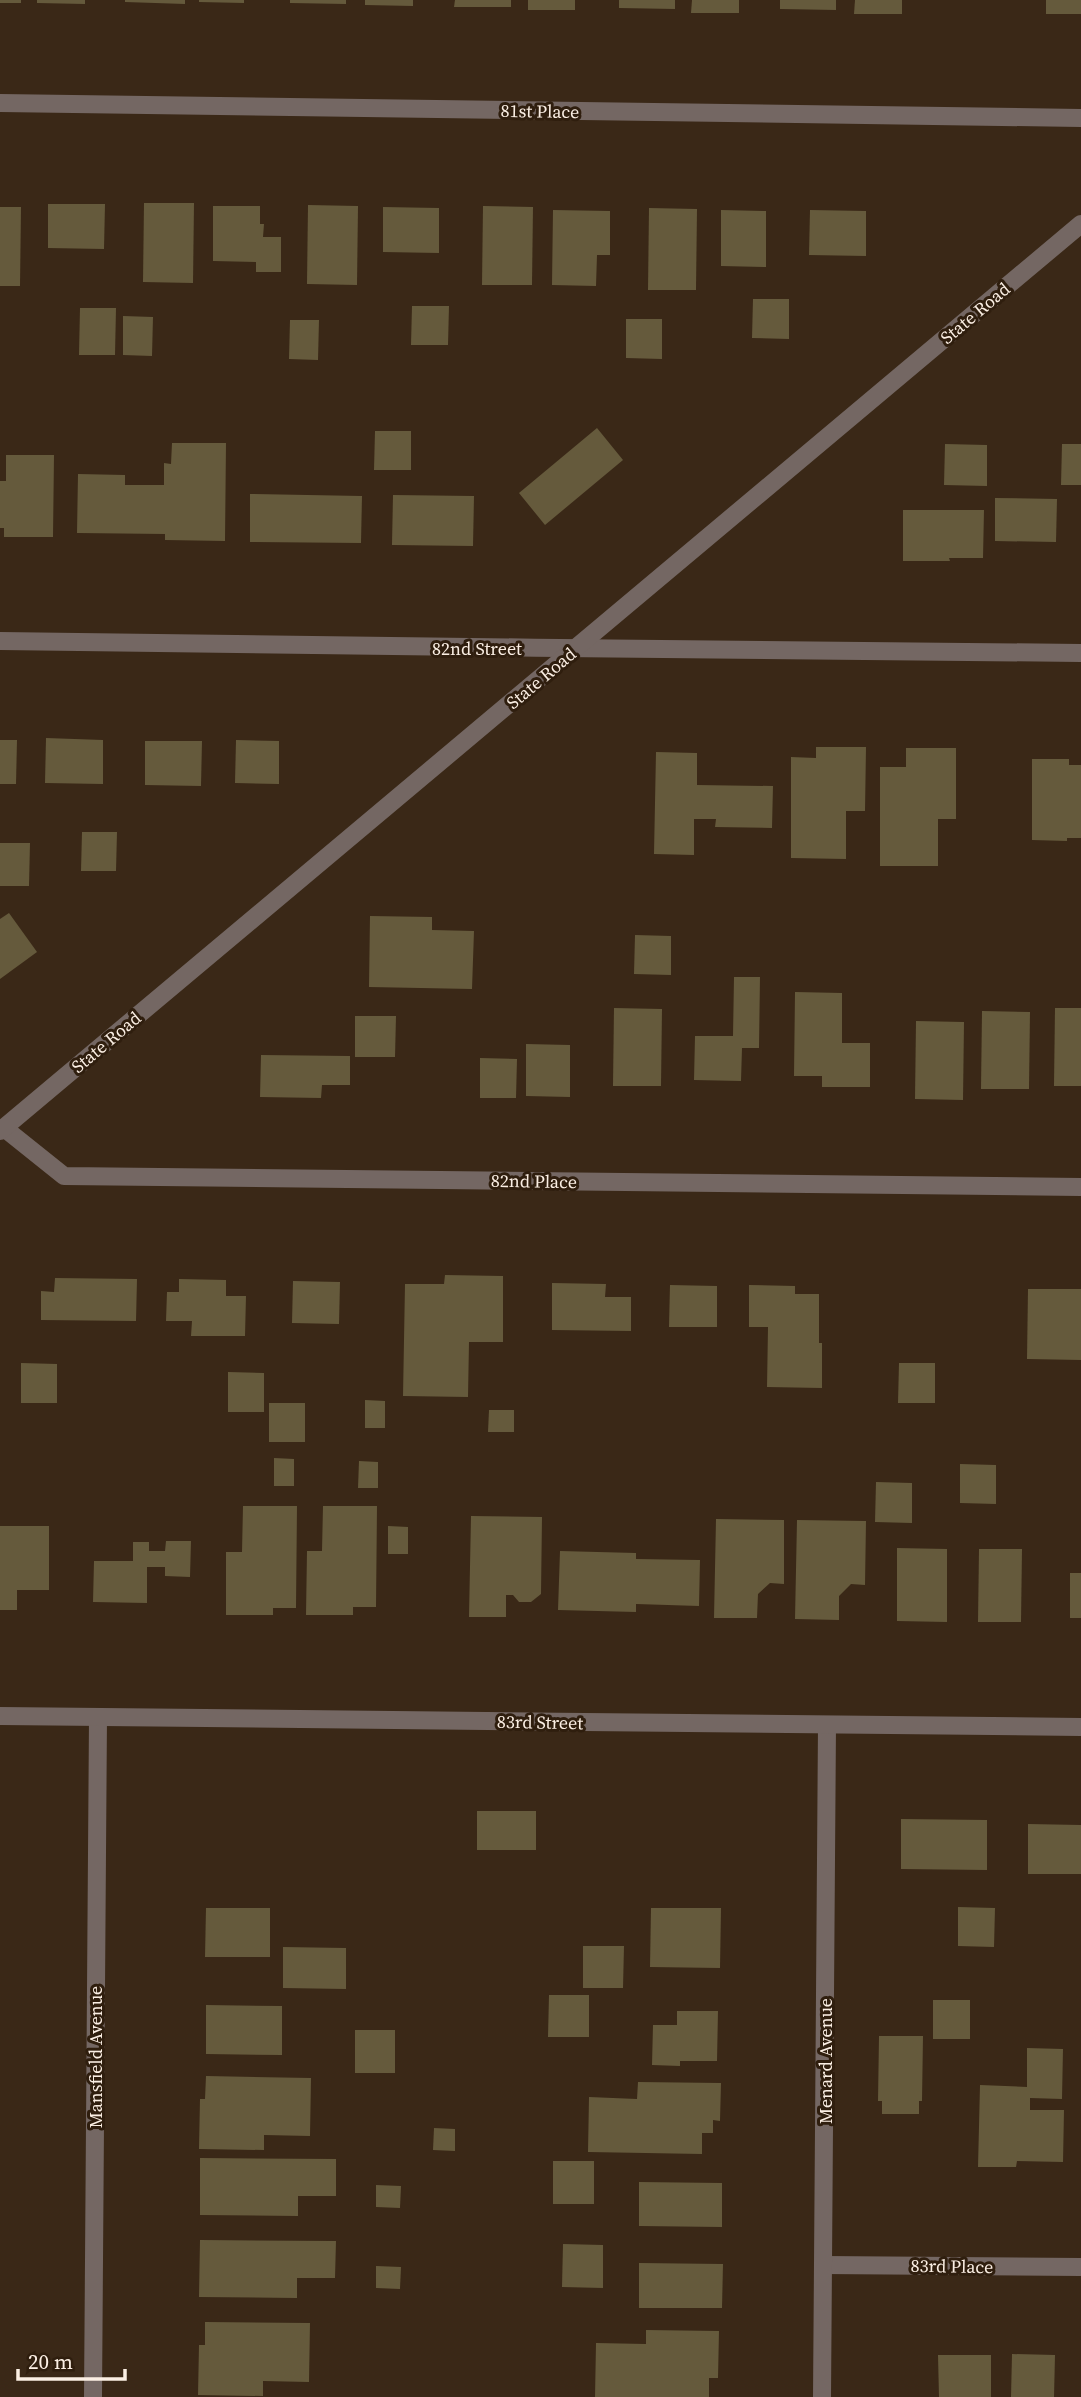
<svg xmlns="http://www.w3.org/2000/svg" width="1081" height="2397" font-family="'Source Serif 4',serif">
<rect width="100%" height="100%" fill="#3a2817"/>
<!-- building -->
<g fill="#655a3c">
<rect x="0" y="0" width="21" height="3"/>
<path d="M37,0H85V4L37,3Z"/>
<path d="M125,0H185V4L125,2Z"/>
<path d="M199,0H244V3L199,2Z"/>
<path d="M290,0H346V4L290,3Z"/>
<path d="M365,0H413V6L365,5Z"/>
<path d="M455,0H511V7H454Z"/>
<rect x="528" y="0" width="47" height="10"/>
<path d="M619,0H675V9L619,8Z"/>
<path d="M692,0H739V13H691Z"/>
<path d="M780,0H836V10L780,9Z"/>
<path d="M855,0H902V14H854Z"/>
<rect x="1046" y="0" width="35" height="14"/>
<path d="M144,203H194L193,283L143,282Z"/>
<path d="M48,204H105L104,249L48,248Z"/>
<path d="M308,205L358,206L357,285L307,284Z"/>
<path d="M213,206H260V224H264L263,237H281V272H256V262L213,261Z"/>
<path d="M483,206L533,207L532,285H482Z"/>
<path d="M0,207H21L20,286H0Z"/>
<path d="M383,207L439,208V253L383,252Z"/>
<path d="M649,208L697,209L696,290H648Z"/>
<path d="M553,210L610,211V255H597L596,286L552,285Z"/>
<path d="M721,210L766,211V267L721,266Z"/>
<path d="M810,210L866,211V256L809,255Z"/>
<path d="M753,299H789V339L752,338Z"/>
<path d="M412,306H449L448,345H411Z"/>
<path d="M80,308H116L115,355H79Z"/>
<path d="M123,316L153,317L152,356L123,355Z"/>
<path d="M626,319H662V359L626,358Z"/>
<path d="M290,320H319L318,360L289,359Z"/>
<path d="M597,428L623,460L545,525L519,493Z"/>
<path d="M375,431H411V470H374Z"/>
<path d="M172,443H226L225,541L165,540V534L77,533L78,474L125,475V485H164V463L171,464Z"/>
<path d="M945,444L987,445V486L944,485Z"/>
<path d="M1062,444H1081V485H1061Z"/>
<path d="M6,455H54L53,537H4V528H0V481H6Z"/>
<path d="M250,494L362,496L361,543L250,542Z"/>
<path d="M393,495L474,496L473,546L392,545Z"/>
<path d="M995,498L1057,499L1056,542L995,541Z"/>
<path d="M903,510H984L983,558H949L950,561H903Z"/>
<path d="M46,738L103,740V784L45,783Z"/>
<path d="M0,740H17L16,784H0Z"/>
<path d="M236,740L279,741V784L235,783Z"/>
<path d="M145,741H202L201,786L145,785Z"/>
<path d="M816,747H866L865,811H846V859L791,858V757L816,758Z"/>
<path d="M906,748H956V819H938V866H880V767H906Z"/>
<path d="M656,752L697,753V785L773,786L772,828L715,827L716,819H694V855L654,854Z"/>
<path d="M1032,759H1069V765H1081V838H1067V841L1032,840Z"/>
<path d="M82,832H117L116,871H81Z"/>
<path d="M0,843H30L29,886H0Z"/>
<path d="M9,913L37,952L0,979V919Z"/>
<path d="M370,916L432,917V930L474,931L472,989L369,987Z"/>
<path d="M635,935L671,936V975L634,974Z"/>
<path d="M734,977H760L759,1048H742L741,1081L694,1080L695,1036H733Z"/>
<path d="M795,992L842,993V1043H870V1087H822V1076H794Z"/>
<path d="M614,1008L662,1009L661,1086H613Z"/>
<path d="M1055,1008H1081V1086H1054Z"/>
<path d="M982,1011L1030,1012L1029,1089H981Z"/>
<path d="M355,1016H396L395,1057H355Z"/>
<path d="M916,1021L964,1022L963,1100L915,1099Z"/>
<path d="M526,1044L570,1045V1097L526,1096Z"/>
<path d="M261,1055L350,1056V1085H322L321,1098L260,1097Z"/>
<path d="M480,1058L517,1059L516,1098H480Z"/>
<path d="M445,1275L503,1276V1342H469L468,1397L403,1396L405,1284H444Z"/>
<path d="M55,1278L137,1279L136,1321L41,1320V1291L54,1292Z"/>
<path d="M179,1279L226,1280V1296H246L245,1336H191L192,1321H166L167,1292H179Z"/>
<path d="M293,1281L340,1282L339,1324L292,1323Z"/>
<path d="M552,1283L606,1284L605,1297H631V1331L552,1330Z"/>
<path d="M670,1285L717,1286V1327H669Z"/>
<path d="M749,1285L795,1286V1294H819V1343H822V1388L767,1387L768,1327H749Z"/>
<path d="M1028,1289H1081V1360L1027,1359Z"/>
<path d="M21,1363L57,1364V1403H21Z"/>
<path d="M899,1363H935V1403H898Z"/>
<path d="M228,1372L264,1373V1412H228Z"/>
<path d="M365,1400L385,1401V1428H365Z"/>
<rect x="269" y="1403" width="36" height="39"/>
<path d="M489,1410H514V1432H488Z"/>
<path d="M274,1458L294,1459V1486H274Z"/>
<path d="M359,1461L378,1462V1488H358Z"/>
<path d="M960,1464L996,1465V1504L960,1503Z"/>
<path d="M876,1482L912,1483V1523L875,1522Z"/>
<path d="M243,1506H297L296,1608H273V1615H226V1552H242Z"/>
<path d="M323,1506H377L376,1607H353V1615H306L307,1551H322Z"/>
<path d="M471,1516L542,1517L541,1594L531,1602H519L513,1595H506V1617H469Z"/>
<path d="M716,1519L784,1520V1584L770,1583L758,1594L757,1618H714Z"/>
<path d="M797,1520L866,1521L865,1585L851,1584L839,1596V1620L795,1619Z"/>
<path d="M0,1526H49V1590H17V1610H0Z"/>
<path d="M388,1526L408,1527V1554H388Z"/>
<path d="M166,1541H191L190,1577L165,1576V1567H147V1603L93,1602L94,1561H133V1542H149V1551H165Z"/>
<path d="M897,1548L947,1549V1622L897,1621Z"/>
<path d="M979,1549H1022L1021,1622H978Z"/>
<path d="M560,1551L636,1553V1559L700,1560L699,1606L636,1604V1612L558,1610Z"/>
<rect x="1070" y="1573" width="11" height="45"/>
<rect x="477" y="1811" width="59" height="39"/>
<path d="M901,1819L987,1820V1870L901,1869Z"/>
<path d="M1028,1824L1081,1825V1874H1028Z"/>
<path d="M958,1907L995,1908L994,1947L958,1946Z"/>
<path d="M206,1908H270V1957H205Z"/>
<path d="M651,1908H721L720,1968L650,1967Z"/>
<path d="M583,1946H624L623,1988H583Z"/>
<path d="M283,1947L346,1948V1989L283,1988Z"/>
<path d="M549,1995H589V2037H548Z"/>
<rect x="933" y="2000" width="37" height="39"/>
<path d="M206,2005L282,2006V2055L206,2054Z"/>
<path d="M677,2011H718L717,2061H680V2066L652,2065L653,2025H677Z"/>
<rect x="355" y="2030" width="40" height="43"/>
<path d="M879,2036H923L922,2101H919V2114H882V2101H878Z"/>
<path d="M1027,2048L1063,2049L1062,2099L1030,2098V2110H1064L1063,2162L1017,2161L1016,2167H978L980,2085L1027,2087Z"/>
<path d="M206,2076L311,2078L310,2136L264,2135V2150L199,2149L200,2099H205Z"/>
<path d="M638,2082L721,2083L720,2121L713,2120V2133H702V2154L588,2152L589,2097L637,2099Z"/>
<path d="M434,2128L455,2129V2151L433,2150Z"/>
<path d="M200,2158L336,2159V2196H298V2216L200,2215Z"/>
<rect x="553" y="2161" width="41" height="43"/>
<path d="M639,2182L722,2183V2227L639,2226Z"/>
<path d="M376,2185L401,2186L400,2208L376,2207Z"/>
<path d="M200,2240L336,2241L335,2278H297V2298L199,2297Z"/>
<path d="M563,2244L603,2245V2288L562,2287Z"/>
<path d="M639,2263L723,2264L722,2308H639Z"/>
<path d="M376,2266L401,2267L400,2289L376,2288Z"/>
<path d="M205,2322L310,2323L309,2382L263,2381V2396L198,2395L199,2345H205Z"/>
<path d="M646,2330L719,2331L718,2378H709V2397H595L596,2343L646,2344Z"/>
<path d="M1012,2354L1055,2355L1054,2397H1011Z"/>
<path d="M938,2355H991V2397H939Z"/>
</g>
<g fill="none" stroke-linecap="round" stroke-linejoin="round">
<!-- minor -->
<g stroke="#746763" stroke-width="18">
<path d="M0,103L1081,118"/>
<path d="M0,641C360,647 721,649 1081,653"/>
<path d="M4,1128L64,1176L1081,1187"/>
<path d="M823,2265L1081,2267"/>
<path d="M93,2397L98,1717"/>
<path d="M822,2397L827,1725"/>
</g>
<!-- tertiary -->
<g stroke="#746763" stroke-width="18">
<path d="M0,1131L1081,224"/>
<path d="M0,1716L1081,1727"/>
</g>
</g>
<g text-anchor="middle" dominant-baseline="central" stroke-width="6" stroke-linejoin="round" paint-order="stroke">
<!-- street labels -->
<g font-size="18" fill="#fbefe4" stroke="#2f1e0e">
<text transform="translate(540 111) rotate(1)">81st Place</text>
<text transform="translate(975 313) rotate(-40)">State Road</text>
<text x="477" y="648">82nd Street</text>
<text transform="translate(541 678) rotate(-40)">State Road</text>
<text transform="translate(106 1042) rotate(-40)">State Road</text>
<text transform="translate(534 1181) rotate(1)">82nd Place</text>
<text transform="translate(540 1722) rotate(1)">83rd Street</text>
<text transform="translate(95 2057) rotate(-90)">Mansfield Avenue</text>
<text transform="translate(825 2061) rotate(-90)">Menard Avenue</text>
<text transform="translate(952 2266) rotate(1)">83rd Place</text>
</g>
</g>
<!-- scale -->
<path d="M18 2369v10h107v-10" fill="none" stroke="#fbefe4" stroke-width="3.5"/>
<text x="28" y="2369" font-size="21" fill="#fbefe4" stroke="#2f1e0e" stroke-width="5" paint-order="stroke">20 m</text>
</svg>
